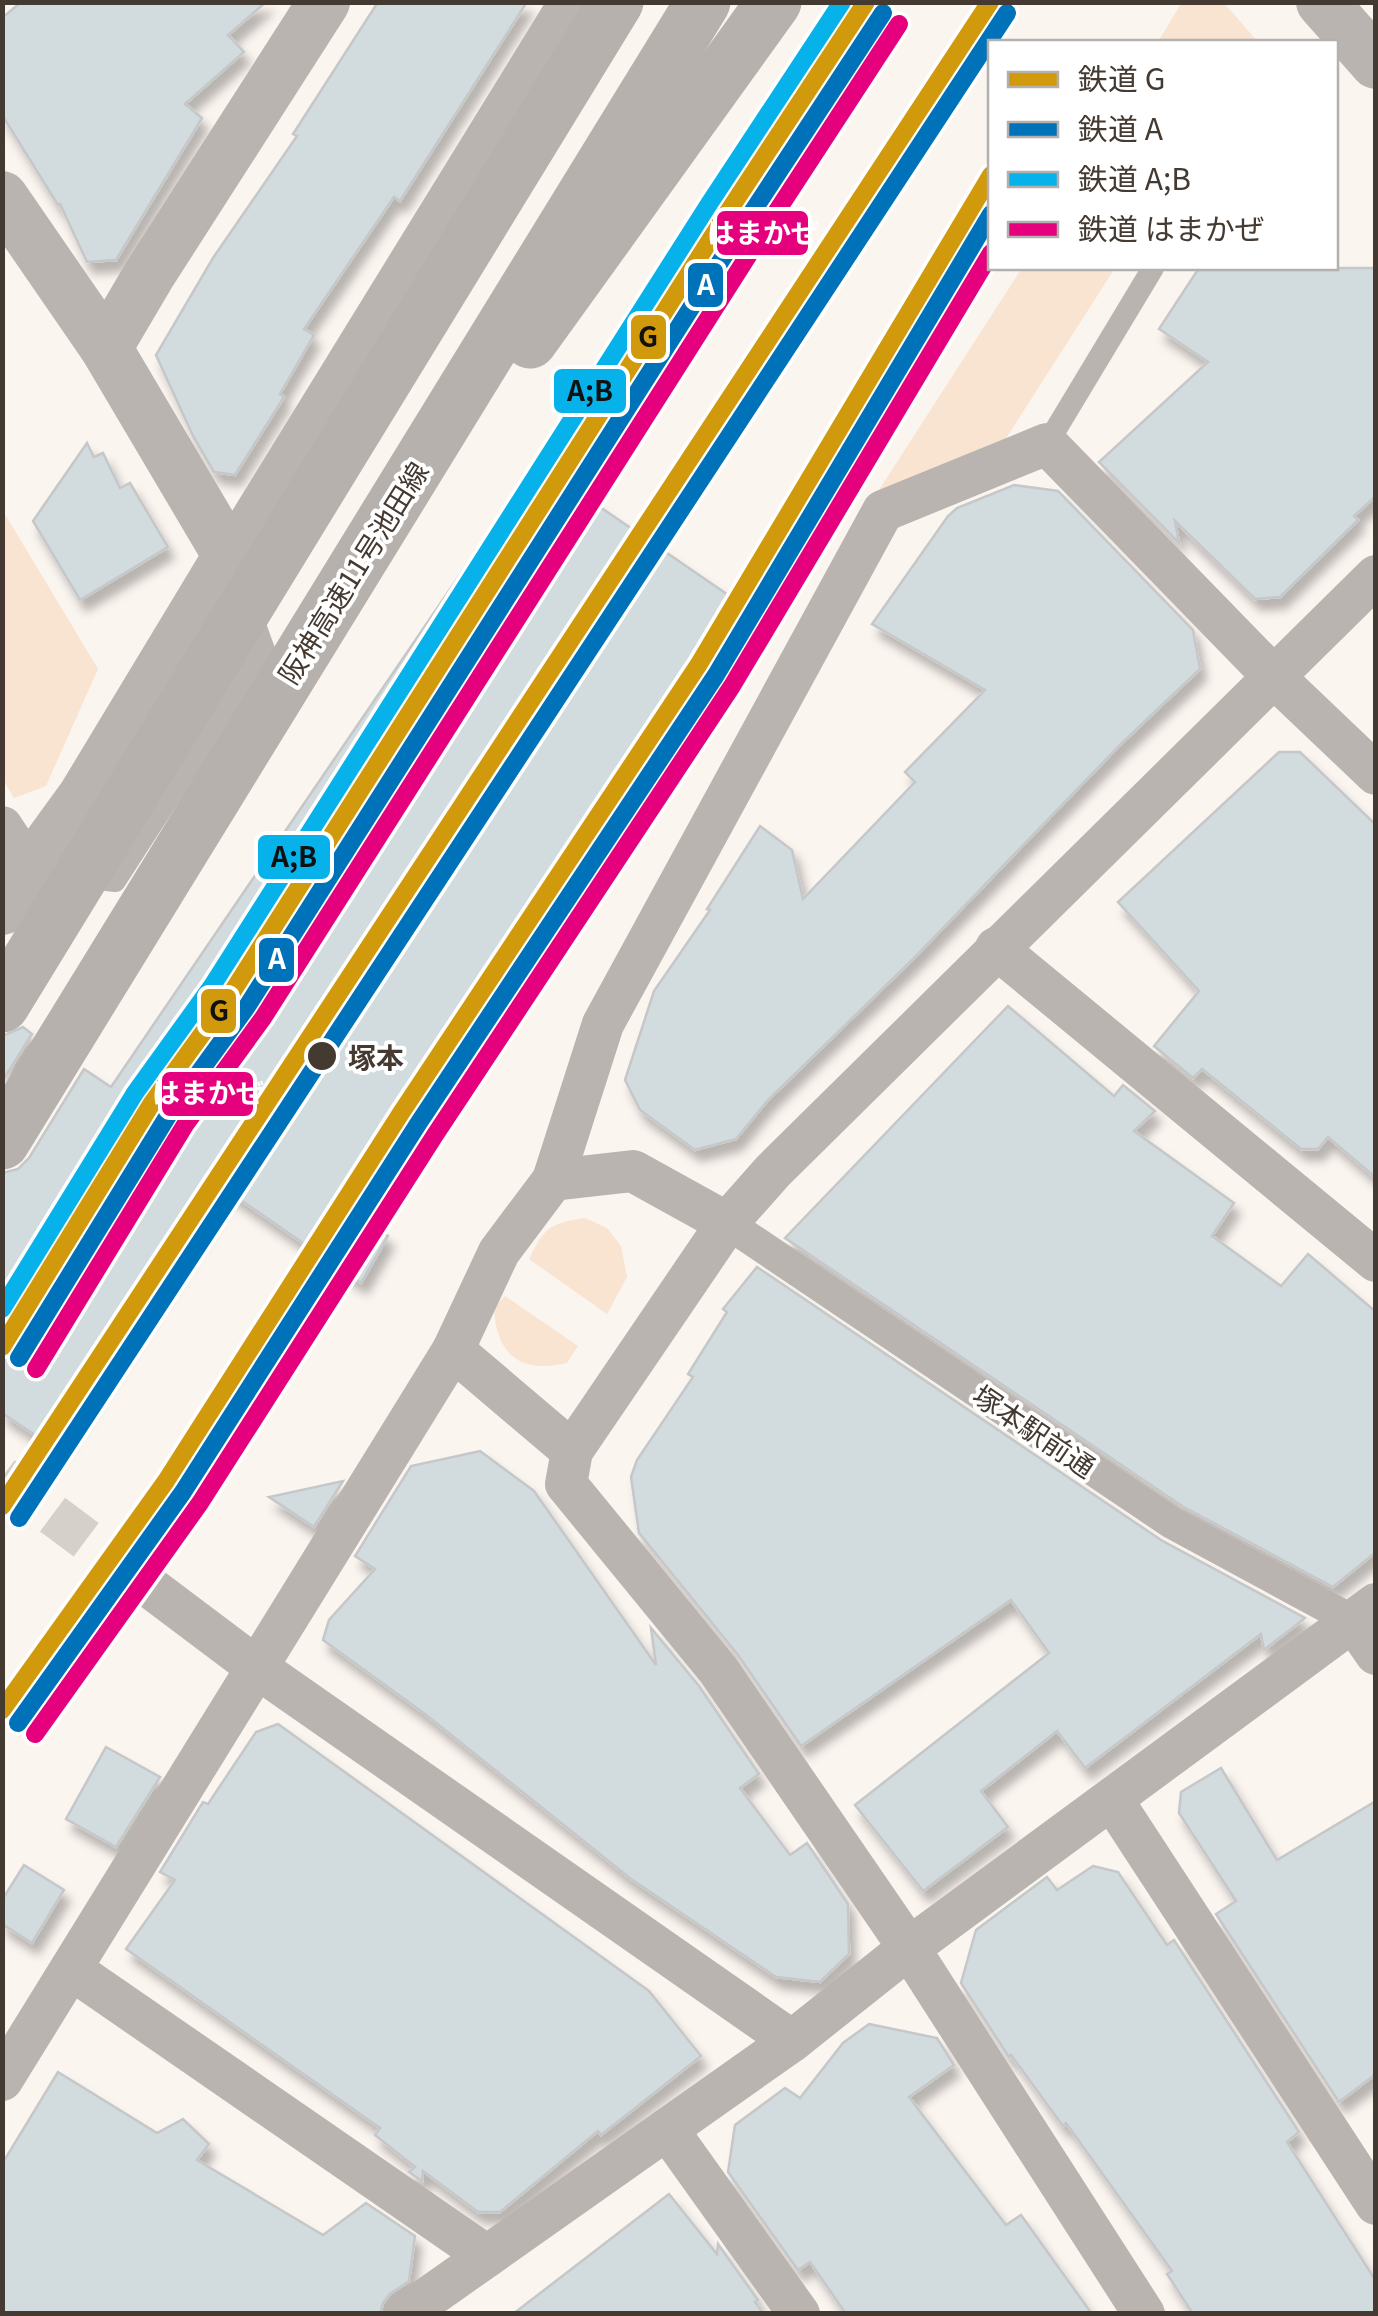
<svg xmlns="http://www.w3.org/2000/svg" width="1378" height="2316" font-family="Georgia,'Noto Sans JP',serif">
<defs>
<filter id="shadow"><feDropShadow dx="6" dy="11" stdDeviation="5" flood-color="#0004"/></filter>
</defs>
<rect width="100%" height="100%" fill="#fbf5f0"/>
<!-- green -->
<g fill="#f9e3d1">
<path d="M1182,2L1224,3L1258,42H1158Z"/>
<path d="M1022,268H1115L1003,443L877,493Z"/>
<path d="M3,511L98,669L46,786L14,798L2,778Z"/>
<path d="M585,1218L607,1228L621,1246L627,1277L607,1314L529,1259C544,1228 550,1223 585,1218Z"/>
<path d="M505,1296L578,1346L567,1363C521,1374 496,1355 494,1308Z"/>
</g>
<!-- building -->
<g fill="#d2dbde" stroke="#c5c7c8" stroke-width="2.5" filter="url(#shadow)">
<path d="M21,2H266L228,35L244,52L185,104L202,118L116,260L87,262L60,204L58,205L2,115V18Z"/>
<path d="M378,2H527L400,201L394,197L304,329L314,335L280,394L284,397L235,475L214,472L193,436L156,355L213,258L297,136L293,134Z"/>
<path d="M1199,268H1376V496L1354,516L1358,520L1280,597L1255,599L1175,521L1179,543L1099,462L1208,362L1159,329Z"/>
<path d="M87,443L94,457L103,453L120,488L130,483L168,547L80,600L33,521Z"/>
<path d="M536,463L753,612L500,982L518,993L363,1220L388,1236L361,1283L226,1190L56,1449L2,1413V1173L18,1169L29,1158L84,1069L111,1087Z"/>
<path d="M1014,485L1058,491L1193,630L1200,669L1122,743L912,960L768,1100L736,1139L695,1150L640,1110L625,1080L654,991L710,910L707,909L760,826L792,850L803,899L915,782L905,772L985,690L872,624L948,516L957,508Z"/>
<path d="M1279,752H1300L1376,825V1178L1328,1137L1318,1149H1301L1202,1069L1193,1078L1154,1046L1199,991L1118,902Z"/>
<path d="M1008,1006L1114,1096L1123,1085L1155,1111L1134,1131L1234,1203L1212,1236L1281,1286L1308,1254L1376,1312V1552L1333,1587L1182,1506L785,1238Z"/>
<path d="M23,1027L32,1034L2,1082V1036Z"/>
<path d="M757,1267L1161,1540L1305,1618L1264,1650L1261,1634L1085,1768L1057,1731L981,1791L1008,1827L923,1891L855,1805L1049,1653L1011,1600L801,1746L738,1655L639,1533L631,1477L637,1460L693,1377L688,1374L727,1312L723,1309Z"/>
<path d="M480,1451L534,1491L656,1665L651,1628L699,1686L759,1774L740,1788L790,1855L807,1843L848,1904L849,1954L820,1982L776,1977L631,1879L425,1714L323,1640L329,1620L375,1569L355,1556L411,1466Z"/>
<path d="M343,1481L314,1527L269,1497Z"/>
<path d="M278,1724L649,1991L701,2056L601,2135L598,2131L500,2212H478L423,2171L422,2181L409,2172L415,2167L375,2135L380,2128L126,1949L175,1880L160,1872L203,1802L208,1804L256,1732Z"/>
<path d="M106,1747L160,1777L116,1847L66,1819Z"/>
<path d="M1221,1768L1277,1860L1376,1801V2074L1339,2102L1216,1914L1236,1901L1179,1813L1181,1792Z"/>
<path d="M24,1865L64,1890L32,1943L2,1924V1900Z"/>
<path d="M1093,1866L1118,1872L1167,1945L1174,1940L1299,2132L1287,2142L1376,2281V2314H1193L1167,2274L1172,2271L1066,2123L1063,2126L1011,2055L1009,2057L961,1983L976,1930L1047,1877L1057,1890Z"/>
<path d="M869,2024L937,2038L954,2065L909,2097L1006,2225L1021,2215L1092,2314H846L810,2262L798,2270L728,2172L735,2125L785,2088L800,2098L843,2043Z"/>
<path d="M58,2072L157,2133L183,2119L209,2144L197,2160L323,2235L366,2203L415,2236L409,2281L390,2294L383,2303L380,2314H2V2164Z"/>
<path d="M669,2194L717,2254L718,2244L758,2300L755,2302L764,2314H513Z"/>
</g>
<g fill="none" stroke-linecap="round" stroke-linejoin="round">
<!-- minor-tunnel -->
<path stroke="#d6d0ca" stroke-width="42" stroke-dasharray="42 21" stroke-linecap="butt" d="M2,1477L147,1585"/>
<!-- service -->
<g stroke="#b9b4b0" stroke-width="22">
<path d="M1047,444L1153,268"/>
<path d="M83,877L115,881L264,650L250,611"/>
</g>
<!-- pedestrian -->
<path stroke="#b9b4b0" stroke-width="32" d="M727,1223L1172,1523L1353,1621"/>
<!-- minor -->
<g stroke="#b9b4b0" stroke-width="42">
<path d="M229,556L570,2"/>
<path d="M2,827L31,871"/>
<path d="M996,948L1376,1261"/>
<path d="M553,1180L603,1024L883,511L1047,444L1273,676L1376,774"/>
<path d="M453,1350L572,1451"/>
<path d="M147,1585L256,1667L792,2041"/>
<path d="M1353,1621L1376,1654"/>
<path d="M1113,1801L1376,2204"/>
<path d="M71,1969L487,2256"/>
<path d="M2,2080L453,1350L499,1252L553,1180L633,1171L727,1223"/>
<path d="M667,2129L799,2314"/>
<path d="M405,2314L792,2041L909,1948L1376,1604"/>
<path d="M1144,2314L909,1948L719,1671L566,1484L572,1451L727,1223L773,1171L1376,576"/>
</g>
<!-- tertiary -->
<g stroke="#b9b4b0" stroke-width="52">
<path d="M1322,2L1376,63"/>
<path d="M2,197L106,348L229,556L84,796L2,909"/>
<path d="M106,348L149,275L324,2"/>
</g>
<!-- motorway -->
<g stroke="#b6b1ac" stroke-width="55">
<path d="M530,341L774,2"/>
<path d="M2,1142L703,2"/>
</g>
<!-- rail -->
<path stroke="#b5b1ae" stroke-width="8" stroke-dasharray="5 10" stroke-linecap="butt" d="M726,215L881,2"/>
<!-- motorway-bridge -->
<path stroke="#b6b1ac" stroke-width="55" d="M2,1005L616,2"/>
<!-- rail-1 casing -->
<g stroke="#fff" stroke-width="25">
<g id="rail-1">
<path d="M2,1347L152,1103L229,997L726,215L866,2"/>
<path d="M2,1506L990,2"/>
<path d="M2,1710L166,1481L401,1113L699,664L991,175"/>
</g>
</g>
<!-- rail-2 casing -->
<g stroke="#fff" stroke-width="25">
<g id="rail-2">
<path d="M19,1358L169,1114L246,1008L743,226L883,13"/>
<path d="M19,1518L1007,13"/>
<path d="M18,1723L183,1492L418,1124L716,675L991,214"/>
</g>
</g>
<!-- rail-3 casing -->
<g stroke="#fff" stroke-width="25">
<path id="rail-3" d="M2,1309L135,1093L212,986L709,204L842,2"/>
</g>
<!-- rail-4 casing -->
<g stroke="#fff" stroke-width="25">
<g id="rail-4">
<path d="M36,1369L185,1125L263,1018L760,237L899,24"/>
<path d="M35,1734L200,1503L435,1135L732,686L991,253"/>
</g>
</g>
<!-- rail-1 -->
<use href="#rail-1" stroke="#d09a0c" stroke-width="18"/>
<!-- rail-2 -->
<use href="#rail-2" stroke="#0072ba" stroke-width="18"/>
<!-- rail-3 -->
<use href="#rail-3" stroke="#07b2ea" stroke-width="18"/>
<!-- rail-4 -->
<use href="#rail-4" stroke="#e5007d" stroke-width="18"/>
</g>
<!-- markers -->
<circle fill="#443a31" stroke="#fff" stroke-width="4" cx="322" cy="1056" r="16"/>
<g text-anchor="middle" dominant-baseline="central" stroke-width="8" stroke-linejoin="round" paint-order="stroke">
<!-- street labels -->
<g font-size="28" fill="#443a31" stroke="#fff">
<text transform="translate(352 572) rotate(-58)">阪神高速11号池田線</text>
<text transform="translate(1035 1430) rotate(34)">塚本駅前通</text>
</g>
<!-- stop labels -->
<g font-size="28" font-weight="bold" fill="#443a31" stroke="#fff" text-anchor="start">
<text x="348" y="1056">塚本</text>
</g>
</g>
<g stroke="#fff" stroke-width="4">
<rect x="715" y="209" width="95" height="48" rx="10" fill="#e5007d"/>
<rect x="686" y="261" width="39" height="48" rx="10" fill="#0072ba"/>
<rect x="629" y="313" width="39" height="48" rx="10" fill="#d09a0c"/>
<rect x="552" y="367" width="76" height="48" rx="10" fill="#07b2ea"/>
<rect x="256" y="833" width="76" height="48" rx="10" fill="#07b2ea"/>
<rect x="257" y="936" width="39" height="48" rx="10" fill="#0072ba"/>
<rect x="199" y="987" width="39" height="48" rx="10" fill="#d09a0c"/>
<rect x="160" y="1070" width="95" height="48" rx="10" fill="#e5007d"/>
</g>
<g font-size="28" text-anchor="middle" font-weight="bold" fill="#fff">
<text x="763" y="243">はまかぜ</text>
<text x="706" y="295">A</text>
<text x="277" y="969">A</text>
<text x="208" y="1103">はまかぜ</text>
</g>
<g font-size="28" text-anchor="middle" font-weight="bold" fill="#111">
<text x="648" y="347">G</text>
<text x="590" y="401">A;B</text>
<text x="294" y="867">A;B</text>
<text x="219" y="1021">G</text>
</g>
<!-- border -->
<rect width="1378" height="2316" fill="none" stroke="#443a31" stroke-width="10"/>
<!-- legend -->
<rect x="988" y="40" width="350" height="230" fill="#ffffff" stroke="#b4b0ad" stroke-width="2.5"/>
<rect x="1008" y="72" width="50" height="15" fill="#d09a0c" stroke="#b4b0ad" stroke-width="2.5"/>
<text x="1078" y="90" font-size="30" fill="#443a31">鉄道 G</text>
<rect x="1008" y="122" width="50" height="15" fill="#0072ba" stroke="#b4b0ad" stroke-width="2.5"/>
<text x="1078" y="140" font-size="30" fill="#443a31">鉄道 A</text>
<rect x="1008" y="172" width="50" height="15" fill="#07b2ea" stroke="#b4b0ad" stroke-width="2.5"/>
<text x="1078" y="190" font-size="30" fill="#443a31">鉄道 A;B</text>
<rect x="1008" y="222" width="50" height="15" fill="#e5007d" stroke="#b4b0ad" stroke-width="2.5"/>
<text x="1078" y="240" font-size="30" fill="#443a31">鉄道 はまかぜ</text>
</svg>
